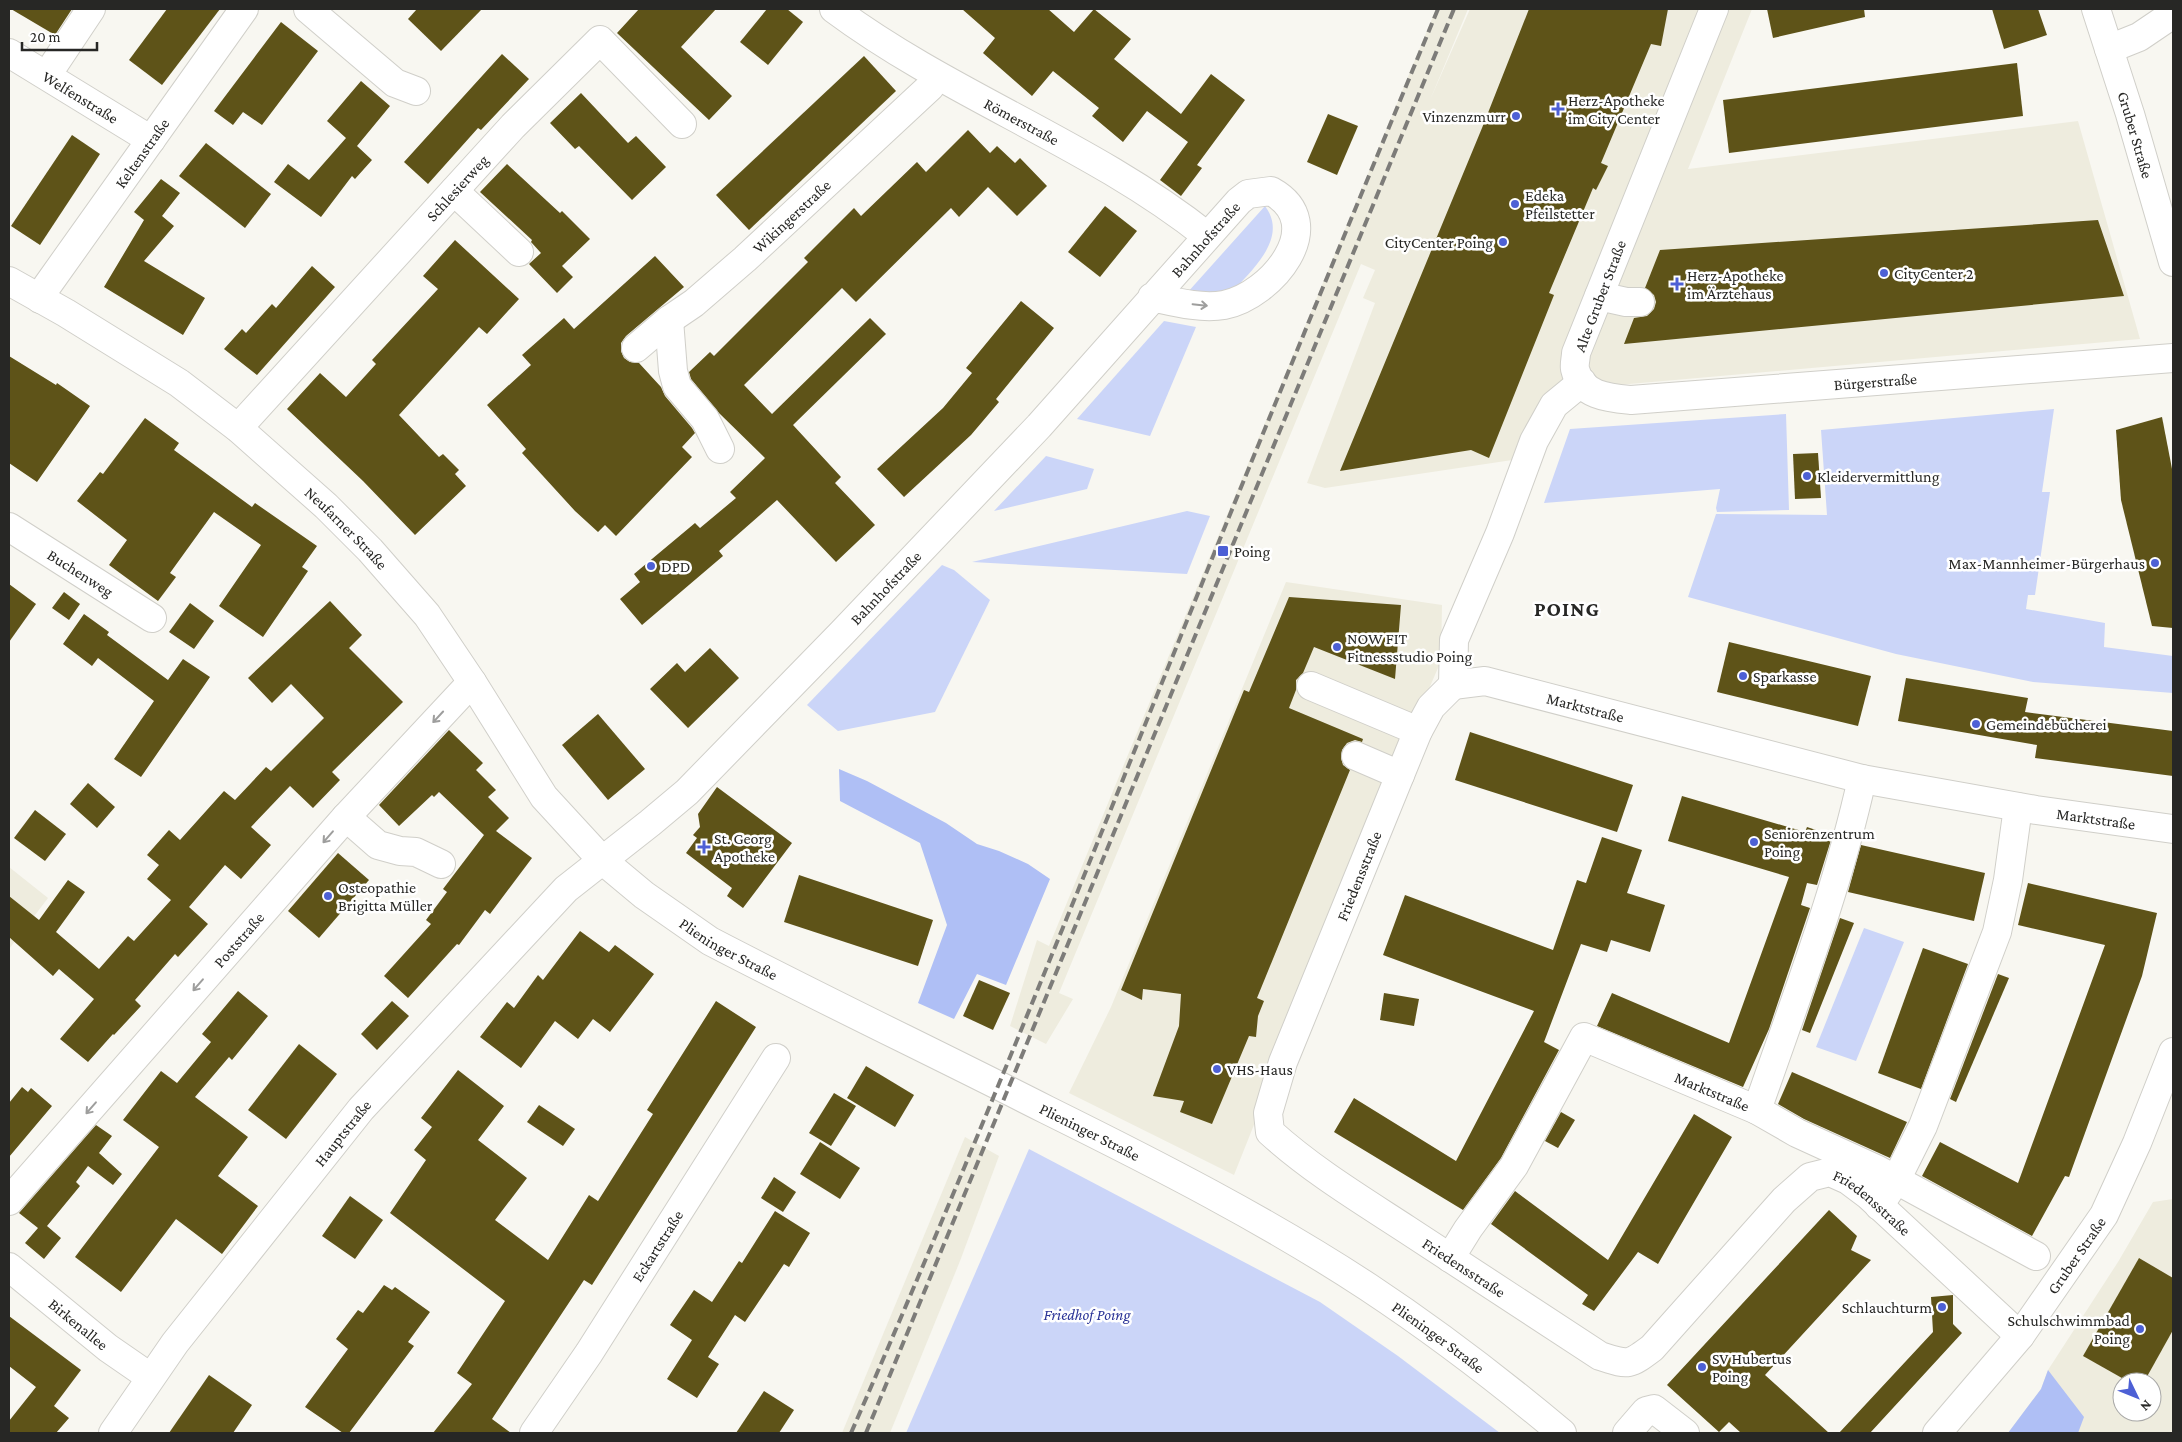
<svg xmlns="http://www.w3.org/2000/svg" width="2182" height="1442" font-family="'Crimson Pro',serif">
<rect width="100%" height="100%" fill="#f8f7f1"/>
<!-- built -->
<g fill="#eeecde" fill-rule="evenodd">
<path d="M1436,9H1468L1430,100L1470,9H1752L1688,169L2078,121L2140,339L1618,385L1555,394L1519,459L1325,488L1307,483L1375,303L1363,298L1375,270L1361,264L1059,993L1073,999L1046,1044L1010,1026L1037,940L1049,946Z"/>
<path d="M1286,582L1442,605L1441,661L1409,735L1234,1175L1069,1093L1111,1007Z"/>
<path d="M9,867L48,898L9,949Z"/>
<path d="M965,1137L999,1156L960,1261L890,1433H842Z"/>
<path d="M2173,1199V1433H2008L2041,1389L2048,1370L2118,1262L2153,1202ZM2122,1382H2152V1412H2122Z"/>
</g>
<!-- green -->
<g fill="#cbd5f8">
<path d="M1265,206C1289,238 1252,270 1231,293H1187Z"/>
<path d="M1164,321L1196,327L1150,436L1077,419Z"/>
<path d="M2054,409L2042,492H2050L2035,595H2028L2026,609L2105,623L2104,647L2173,656V693L2033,682L1896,654L1688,597L1716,514L1827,515L1821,430Z"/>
<path d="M1786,414L1789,510L1717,512L1716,508L1720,489L1544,503L1570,429Z"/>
<path d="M1046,456L1094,469L1087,489L994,511Z"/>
<path d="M1187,511L1210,516L1187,574L972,562Z"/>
<path d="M942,565L954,570L990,600L935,712L838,731L807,705Z"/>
<path d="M1864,928L1904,942L1856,1061L1816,1047Z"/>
<path d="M1029,1149L1320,1302L1398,1356L1500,1433H906Z"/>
</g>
<!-- forest -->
<g fill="#afbff5">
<path d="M839,769L867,781L946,823L977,844L999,851L1028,864L1050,879L1006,985L977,974L954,1019L918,1003L947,925L920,843L840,801Z"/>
<path d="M2048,1370L2084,1417L2078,1433H2008L2041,1389Z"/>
</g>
<!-- building -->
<g fill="#5e5318">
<path d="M11,9H72L55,35Z"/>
<path d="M167,9H220L162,85L129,60Z"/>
<path d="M417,9H482L441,51L408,19Z"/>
<path d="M639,9H716L681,47L732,96L709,120L617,33Z"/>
<path d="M767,9H787L803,22L768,65L740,42Z"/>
<path d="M962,9H1048L1074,32L1094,9L1131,39L1114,59L1181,114L1211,74L1245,100L1197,165L1202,168L1181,196L1160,180L1188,142L1147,111L1123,142L1092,116L1099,108L1053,71L1032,96L983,53L995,38Z"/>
<path d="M1529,9H1668L1661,46L1651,44L1601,163L1608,166L1596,190L1593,188L1549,293L1554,295L1489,458L1471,450L1340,471L1482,128Z"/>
<path d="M1767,9H1864L1865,17L1773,38Z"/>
<path d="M1992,9H2038L2047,35L2004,49Z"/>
<path d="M281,22L318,51L262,125L243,112L233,125L214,111Z"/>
<path d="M502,54L529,79L481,130L478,128L428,184L404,162Z"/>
<path d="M864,56L896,91L749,230L716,195Z"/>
<path d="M2017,63L2023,116L1729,153L1723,100Z"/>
<path d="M361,81L390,106L357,146L372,160L355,179L352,176L321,217L274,182L288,164L309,180L346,138L327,121Z"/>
<path d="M581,93L628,143L636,136L666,167L632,200L579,146L575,149L550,123Z"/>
<path d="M1328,114L1358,126L1337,175L1307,162Z"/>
<path d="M968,130L990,153L997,146L1015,163L1020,158L1047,186L1017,216L988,187L959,217L951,208L856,302L842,288L744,385L772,414L870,318L886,334L793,425L841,477L835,483L875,525L836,562L777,500L719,551L723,556L642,625L620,599L640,582L634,574L695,523L700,528L736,498L730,492L765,458L719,413L691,379L689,372L710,352L714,356L808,262L804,258L854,208L861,216L917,162L926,172Z"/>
<path d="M72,135L100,154L40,245L11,226Z"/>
<path d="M206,143L271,194L245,228L179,176Z"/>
<path d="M507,164L560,213L562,211L590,239L562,266L573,277L557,293L529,264L541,253L531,242L532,240L480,192Z"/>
<path d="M161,179L180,193L162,216L174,226L144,261L205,298L183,335L104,287L144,220L134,212Z"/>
<path d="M1105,206L1137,231L1100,277L1068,252Z"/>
<path d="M2098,220L2124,296L1624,344L1634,318L1647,316L1654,309L1656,302L1654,295L1645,288L1660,250Z"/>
<path d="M455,240L519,299L487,334L479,327L399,415L439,457L443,454L459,470L455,474L466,486L415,535L363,481L287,409L320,373L346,397L376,364L372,360L438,289L423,276Z"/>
<path d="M655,256L684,287L626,336L621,343V351L624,358L630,362L639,363L661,387L665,396L692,428L695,433L682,447L692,457L616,536L605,525L598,532L575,511L522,453L526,449L487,405L531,365L522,355L564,318L574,329Z"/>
<path d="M312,266L335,287L257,375L224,349L242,329L246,333L272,304L276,308Z"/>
<path d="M1021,301L1054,328L996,399L999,402L971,435L904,497L877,469L943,408L972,373L966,368Z"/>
<path d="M9,356L56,385L57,383L90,406L37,482L9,463Z"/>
<path d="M2162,417L2173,474V628L2152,626L2121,500L2116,430Z"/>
<path d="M145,418L179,443L174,450L252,507L255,503L317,546L302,567L308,571L263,637L219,606L261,545L214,512L170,573L176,577L158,601L109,565L127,540L77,501L100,472L103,474Z"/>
<path d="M1818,453L1821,498L1795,499L1793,454Z"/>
<path d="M9,584L36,604L9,642Z"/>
<path d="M64,592L80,604L69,620L52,608Z"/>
<path d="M1289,597L1401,605L1395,679L1314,647L1303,673L1296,680V690L1289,708L1363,739L1362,742L1355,740L1347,743L1342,750L1341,758L1343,765L1350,770L1257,998L1264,1001L1258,1016L1256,1037L1249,1036L1212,1124L1180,1112L1184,1101L1153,1096L1179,1026L1181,994L1143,989L1142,1000L1121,990L1244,690L1249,692Z"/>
<path d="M330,601L362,635L349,648L403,702L332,772L340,780L313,808L290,786L251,827L271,845L241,879L225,865L189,907L208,924L178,957L175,954L135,1000L141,1006L114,1035L113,1034L88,1062L60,1039L94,999L59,969L53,976L9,937V896L39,920L68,880L85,892L56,932L99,969L128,936L134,941L171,900L147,879L159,865L147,855L169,830L180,840L224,791L235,800L266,767L271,771L324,718L291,684L272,703L248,678Z"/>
<path d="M190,603L214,621L194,649L169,632Z"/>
<path d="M84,614L109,632L107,635L168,680L183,659L210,677L141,777L114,759L154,701L98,658L92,666L63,644Z"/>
<path d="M1729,642L1871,676L1858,726L1717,692Z"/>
<path d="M710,648L739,678L688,728L650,689L677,663L685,672Z"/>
<path d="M1906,678L2028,698L2025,712L2173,731V776L2035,758L2037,745L1898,721Z"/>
<path d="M598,714L645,769L608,800L562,745Z"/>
<path d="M449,730L483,763L476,770L496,790L488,797L509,818L496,831L532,858L490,914L485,910L459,945L457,944L408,998L384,976L431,924L426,920L447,892L443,889L484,835L439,792L434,797L432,795L399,826L379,805Z"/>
<path d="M1470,732L1633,785L1617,832L1455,780Z"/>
<path d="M88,783L115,807L97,828L70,804Z"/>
<path d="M717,787L792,843L743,908L727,896L732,888L686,853L697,838L693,835L700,827L698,814Z"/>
<path d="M1682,796L1805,832L1807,827L1822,832L1821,837L1831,840L1817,885L1807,883L1801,905L1810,908L1769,1029L1743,1087L1597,1026L1612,993L1729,1043L1789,877L1668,841Z"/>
<path d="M35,810L66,834L45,861L14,838Z"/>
<path d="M1602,837L1642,850L1627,893L1665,905L1650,952L1611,940L1607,952L1581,944L1544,1042L1559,1050L1501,1158L1463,1210L1334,1132L1354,1098L1456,1161L1534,1011L1383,955L1405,895L1553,950L1577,880L1586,883Z"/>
<path d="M1861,845L1985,873L1974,921L1848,892Z"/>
<path d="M338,853L369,880L319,938L288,911Z"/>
<path d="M799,875L933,920L918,966L784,922Z"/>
<path d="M2028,883L2157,913L2142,976L2069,1177L2065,1176L2032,1236L1922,1176L1940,1142L2018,1183L2105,945L2018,925Z"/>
<path d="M1840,918L1854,923L1810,1033L1802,1030Z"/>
<path d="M580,931L609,952L615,945L654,974L610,1032L593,1019L578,1039L555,1021L521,1068L480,1037L507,1002L514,1008L538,975L543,980Z"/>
<path d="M1923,948L1968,964L1921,1089L1878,1073Z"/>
<path d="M1998,974L2009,978L1956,1102L1950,1099Z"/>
<path d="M979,980L1010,993L993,1030L963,1016Z"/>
<path d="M238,991L268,1016L232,1060L229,1057L195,1097L248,1137L218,1176L258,1206L222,1254L176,1219L121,1292L75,1257L159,1147L123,1120L161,1071L177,1083L211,1042L202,1034Z"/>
<path d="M1384,993L1419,999L1414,1026L1380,1020Z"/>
<path d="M392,1001L409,1016L377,1050L361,1034Z"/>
<path d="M716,1001L756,1027L592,1285L584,1280L492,1419L511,1433H433L472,1384L457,1373L505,1301L390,1213L426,1160L414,1150L432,1127L421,1118L458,1070L504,1106L478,1140L527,1178L495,1220L548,1260L589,1195L598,1201L653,1114L647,1110Z"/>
<path d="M299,1044L337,1074L286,1139L248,1110Z"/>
<path d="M866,1066L914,1095L895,1127L847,1098Z"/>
<path d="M1792,1072L1907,1122L1890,1158L1804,1119L1778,1104Z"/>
<path d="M22,1087L28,1092L31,1088L52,1106L9,1157V1103Z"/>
<path d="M834,1093L856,1106L831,1146L809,1133Z"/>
<path d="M539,1105L575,1129L563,1146L527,1122Z"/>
<path d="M1561,1112L1575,1120L1558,1148L1545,1141Z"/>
<path d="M1694,1114L1732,1137L1658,1264L1638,1252L1594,1311L1582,1304L1588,1295L1491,1224L1515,1191L1608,1260Z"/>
<path d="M96,1125L112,1136L99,1153L122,1174L113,1185L88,1166L76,1182L80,1186L47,1226L61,1238L44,1259L25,1243L38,1228L19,1213Z"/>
<path d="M820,1142L860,1168L840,1199L800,1174Z"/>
<path d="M774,1177L796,1192L783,1212L761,1198Z"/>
<path d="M350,1196L383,1220L355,1259L322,1236Z"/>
<path d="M1829,1210L1857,1236L1851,1250L1871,1260L1765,1375L1829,1433H1741L1729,1422L1719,1432L1667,1385Z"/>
<path d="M775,1211L810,1233L789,1267L784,1264L745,1322L735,1315L708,1357L719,1364L697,1398L667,1379L692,1340L670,1325L694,1290L712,1302L739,1261L742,1263Z"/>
<path d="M2139,1258L2173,1278V1330L2144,1382H2129L2083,1356Z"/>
<path d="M384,1285L392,1290L395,1287L430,1312L408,1342L414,1346L349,1433H343L305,1407L348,1349L336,1339L358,1310L363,1313Z"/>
<path d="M1953,1295V1324L1962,1333L1870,1433H1839L1933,1332L1931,1297Z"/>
<path d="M9,1316L81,1370L54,1406L69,1418L56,1433H9V1421L36,1387L9,1366Z"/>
<path d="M209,1375L252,1405L233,1433H169Z"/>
<path d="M764,1391L794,1410L779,1433H736Z"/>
</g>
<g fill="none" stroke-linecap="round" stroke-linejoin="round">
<!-- minor casing -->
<g stroke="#d0cfc9" stroke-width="30">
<g id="minor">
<path d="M308,9L395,83L416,91"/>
<path id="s1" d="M834,9C951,96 1093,145 1207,236"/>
<path id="s2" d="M1714,9L1576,353C1576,358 1574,364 1575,369C1581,396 1609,398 1631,400L2173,358"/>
<path id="s3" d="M2096,9L2130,114L2173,262"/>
<path d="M2109,49L2139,37L2173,14"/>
<path id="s4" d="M9,53L151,140"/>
<path d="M47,75L91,9"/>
<path d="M454,191L519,252"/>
<path id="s5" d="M9,281L66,313L179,383L238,428L326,506L370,550L427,615L472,682L544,797L602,860L644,895L710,941C821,999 935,1053 1047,1110C1156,1164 1266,1220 1368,1287C1436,1332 1500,1381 1562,1433"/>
<path d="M1599,296L1626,302H1640"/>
<path id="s6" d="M40,299L47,286L244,9"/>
<path d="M669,320L673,371L677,386L705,419L720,449"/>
<path id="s7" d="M636,348L669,320L694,303L745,259L916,100L930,87L937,76"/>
<path id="s8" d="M238,428L513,126L600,40L682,124"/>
<path id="s9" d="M9,527L152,618"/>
<path id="s10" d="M1453,685L1431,707L1418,731L1400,775L1283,1062L1268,1113L1270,1132C1312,1170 1360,1199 1406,1229C1471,1272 1536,1314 1600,1356C1629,1365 1628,1366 1652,1348L1784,1200L1810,1177L1830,1172L1848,1180L1868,1195L2020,1336"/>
<path id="s11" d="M1453,685L1485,681L1862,779L2036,810L2173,829"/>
<path d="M1453,685L1454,640L1500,533L1534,441L1554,405L1582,382"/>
<path d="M1311,686L1418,731"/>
<path d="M1356,756L1400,775"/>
<path d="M346,817L378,845L400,851L416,852L441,864"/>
<path d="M1757,1110L1797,1133L1878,1170L2036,1256"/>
<path id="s12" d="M9,1201L346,817L472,682"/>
<path d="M1879,1206L1896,1180L1923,1126L1997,932L2008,880L2018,807"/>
<path id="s13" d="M1450,1258L1468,1229L1514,1166L1584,1037L1757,1110C1795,1000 1837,892 1862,779"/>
<path id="s14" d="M9,1267L108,1348L150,1377"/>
<path id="s15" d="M113,1433L175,1343L361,1109L566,889L650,823L687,792L842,633L1039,426L1239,201L1248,194L1271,191C1331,224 1271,296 1224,305C1201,309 1175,302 1152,297"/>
<path id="s16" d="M534,1433L589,1353L776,1058"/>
<path d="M1627,1433L1646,1411L1654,1409L1685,1433"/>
<path id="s17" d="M1937,1433L2020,1336L2104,1215L2137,1143L2173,1052"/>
</g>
</g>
<!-- minor -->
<use href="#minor" stroke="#fff" stroke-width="28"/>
<!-- rail -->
<g stroke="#7d7c79" stroke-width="4" stroke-dasharray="10 5" stroke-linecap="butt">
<path d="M851,1433C980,1138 1099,838 1220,539C1292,362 1365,185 1438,9"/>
<path d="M866,1433L1454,9"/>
</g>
</g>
<!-- one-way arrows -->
<defs><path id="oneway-shaft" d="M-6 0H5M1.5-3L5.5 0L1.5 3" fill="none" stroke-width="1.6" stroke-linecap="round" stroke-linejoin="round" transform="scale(1.25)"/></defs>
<g stroke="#9e9e9d">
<use href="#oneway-shaft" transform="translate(1200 305) rotate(6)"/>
<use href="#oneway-shaft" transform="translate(438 717) rotate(133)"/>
<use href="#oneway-shaft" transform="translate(328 837) rotate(131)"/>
<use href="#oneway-shaft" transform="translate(198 985) rotate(131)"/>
<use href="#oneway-shaft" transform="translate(91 1108) rotate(131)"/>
</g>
<!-- markers -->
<g fill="#4d60d5" stroke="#fff" stroke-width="2">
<path d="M1555.5 101.5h5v5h5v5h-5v5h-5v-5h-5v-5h5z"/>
<circle cx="1516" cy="116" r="5"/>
<circle cx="1515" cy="204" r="5"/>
<circle cx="1503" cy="242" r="5"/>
<circle cx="1884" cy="273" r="5"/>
<path d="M1674.5 276.5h5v5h5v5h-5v5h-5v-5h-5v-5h5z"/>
<circle cx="1807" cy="476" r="5"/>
<rect x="1217" y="545" width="12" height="12" rx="2.5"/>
<circle cx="2155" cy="563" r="5"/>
<circle cx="651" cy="566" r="5"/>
<circle cx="1337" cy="647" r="5"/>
<circle cx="1743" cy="676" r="5"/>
<circle cx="1976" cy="724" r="5"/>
<circle cx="1754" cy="842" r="5"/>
<path d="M701.5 839.5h5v5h5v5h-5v5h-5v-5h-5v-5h5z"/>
<circle cx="328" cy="896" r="5"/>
<circle cx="1217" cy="1069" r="5"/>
<circle cx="1942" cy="1307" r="5"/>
<circle cx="2140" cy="1329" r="5"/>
<circle cx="1702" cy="1367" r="5"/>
</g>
<g text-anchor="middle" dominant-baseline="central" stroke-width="5" stroke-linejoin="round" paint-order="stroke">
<!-- street labels -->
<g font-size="16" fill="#272725" stroke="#fff">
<text stroke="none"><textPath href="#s4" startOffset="84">Welfenstraße</textPath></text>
<text stroke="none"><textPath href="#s1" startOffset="219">Römerstraße</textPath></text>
<text stroke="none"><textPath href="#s3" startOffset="132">Gruber Straße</textPath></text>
<text stroke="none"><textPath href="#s6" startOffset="178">Keltenstraße</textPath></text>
<text stroke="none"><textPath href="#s8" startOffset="325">Schlesierweg</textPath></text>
<text stroke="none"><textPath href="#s7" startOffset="204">Wikingerstraße</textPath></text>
<text stroke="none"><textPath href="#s15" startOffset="1622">Bahnhofstraße</textPath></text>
<text transform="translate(1600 296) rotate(-69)">Alte Gruber Straße</text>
<text stroke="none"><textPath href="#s2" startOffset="701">Bürgerstraße</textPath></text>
<text stroke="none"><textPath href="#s5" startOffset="420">Neufarner Straße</textPath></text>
<text stroke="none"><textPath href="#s9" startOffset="85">Buchenweg</textPath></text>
<text stroke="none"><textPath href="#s15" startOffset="1149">Bahnhofstraße</textPath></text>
<text stroke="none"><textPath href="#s11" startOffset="136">Marktstraße</textPath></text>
<text stroke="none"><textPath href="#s11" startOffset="659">Marktstraße</textPath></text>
<text transform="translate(1359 876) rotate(-68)">Friedensstraße</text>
<text stroke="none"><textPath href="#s12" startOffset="348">Poststraße</textPath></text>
<text stroke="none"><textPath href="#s5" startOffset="996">Plieninger Straße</textPath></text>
<text stroke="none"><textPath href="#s13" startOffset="398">Marktstraße</textPath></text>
<text stroke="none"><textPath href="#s5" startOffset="1401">Plieninger Straße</textPath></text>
<text stroke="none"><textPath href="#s15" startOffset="378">Hauptstraße</textPath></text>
<text stroke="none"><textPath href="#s10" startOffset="1250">Friedensstraße</textPath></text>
<text stroke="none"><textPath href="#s16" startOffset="224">Eckartstraße</textPath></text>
<text stroke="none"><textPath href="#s17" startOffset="226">Gruber Straße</textPath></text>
<text stroke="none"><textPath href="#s10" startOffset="725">Friedensstraße</textPath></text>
<text stroke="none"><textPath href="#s14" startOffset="90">Birkenallee</textPath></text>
<text stroke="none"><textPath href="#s5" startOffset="1806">Plieninger Straße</textPath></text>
</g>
<!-- poi labels -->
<g font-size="16" fill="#272725" stroke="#fff" text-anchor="start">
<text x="1568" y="100">Herz-Apotheke<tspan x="1568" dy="18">im City Center</tspan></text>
<text x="1506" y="116" text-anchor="end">Vinzenzmurr</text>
<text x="1525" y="195">Edeka<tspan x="1525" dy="18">Pfeilstetter</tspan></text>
<text x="1493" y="242" text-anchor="end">CityCenter Poing</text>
<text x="1894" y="273">CityCenter 2</text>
<text x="1687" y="275">Herz-Apotheke<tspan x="1687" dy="18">im Ärztehaus</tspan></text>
<text x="1817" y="476">Kleidervermittlung</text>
<text x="1234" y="551">Poing</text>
<text x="2145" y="563" text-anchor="end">Max-Mannheimer-Bürgerhaus</text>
<text x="661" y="566">DPD</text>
<text x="1347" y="638">NOW FIT<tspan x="1347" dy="18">Fitnessstudio Poing</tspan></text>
<text x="1753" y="676">Sparkasse</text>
<text x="1986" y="724">Gemeindebücherei</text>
<text x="1764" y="833">Seniorenzentrum<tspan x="1764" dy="18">Poing</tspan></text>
<text x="714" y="838">St. Georg<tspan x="714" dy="18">Apotheke</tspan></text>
<text x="338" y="887">Osteopathie<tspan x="338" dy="18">Brigitta Müller</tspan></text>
<text x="1227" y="1069">VHS-Haus</text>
<text x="1932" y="1307" text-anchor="end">Schlauchturm</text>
<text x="2130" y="1320" text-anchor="end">Schulschwimmbad<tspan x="2130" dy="18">Poing</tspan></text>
<text x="1712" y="1358">SV Hubertus<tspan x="1712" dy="18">Poing</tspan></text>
</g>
<!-- park labels -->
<g font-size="16" font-style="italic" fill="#2b3497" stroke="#fff">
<text x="1087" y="1314">Friedhof Poing</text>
</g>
<!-- district labels -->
<g font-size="21" font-weight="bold" letter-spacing="1" fill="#272725" stroke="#fff">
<text x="1567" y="609">POING</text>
</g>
</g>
<!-- border -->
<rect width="2182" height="1442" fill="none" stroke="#272725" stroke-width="20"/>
<!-- north arrow -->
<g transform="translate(2137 1397) rotate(133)"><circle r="24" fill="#ffffff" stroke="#a9a9a8"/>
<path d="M0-4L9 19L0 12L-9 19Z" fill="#4d60d5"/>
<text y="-8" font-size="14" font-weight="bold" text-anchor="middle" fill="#272725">N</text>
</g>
<!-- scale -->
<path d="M22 42v8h75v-8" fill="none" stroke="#272725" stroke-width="2.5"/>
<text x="30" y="42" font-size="15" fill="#272725" stroke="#ffffff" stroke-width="4" paint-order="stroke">20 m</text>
</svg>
